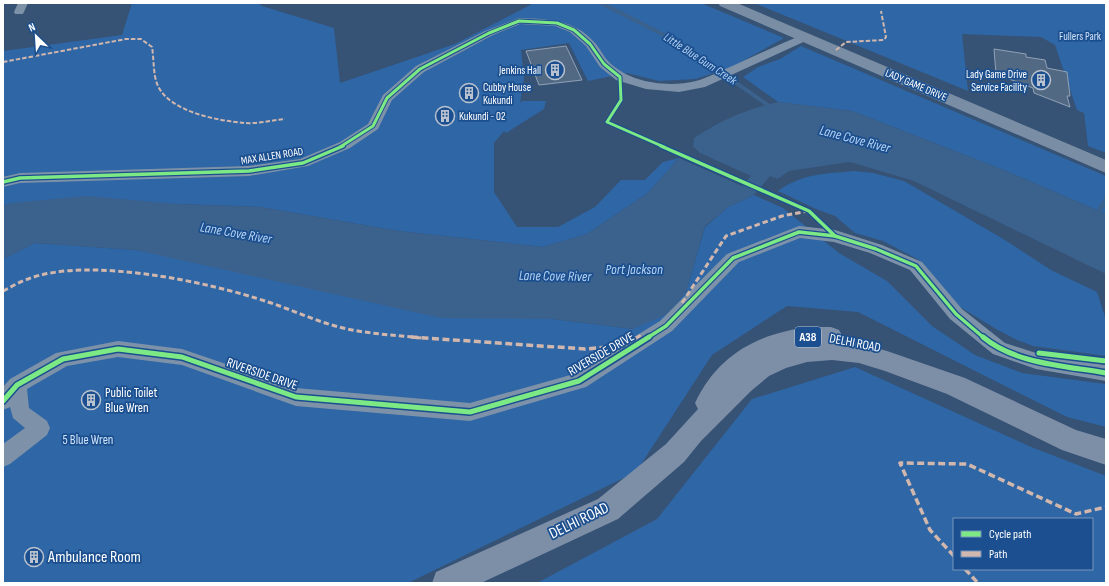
<svg xmlns="http://www.w3.org/2000/svg" width="1109" height="586" font-family="'Sofia Sans Condensed',sans-serif">
<rect width="100%" height="100%" fill="#365274"/>
<!-- green -->
<g fill="#2f66a5" fill-rule="evenodd">
<path d="M132,3H258L262,6L334,28L340,83L455,44L534,3H701L784,38L732,67L696,79L659,81L627,73L588,81L569,43L521,50L524,78L520,103L522,101H546L544,109L506,133L504,131L494,143V192L517,227H558L595,207L621,180H645L663,162L679,158L648,193L587,234L543,247L398,231L260,207L177,204L11,203L3,206V51L122,35Z"/>
<path d="M754,3H1106V153L1088,146L1084,113L1077,110L1055,45L1041,37L962,34L968,91Z"/>
<path d="M801,46L1106,176V214L1006,171L852,111L778,102L743,77L758,67L780,59Z"/>
<path d="M854,171L873,173L904,181L1005,240L1051,270L1097,292L1106,320V356L1033,346L1015,339L996,329L960,307L919,260L883,241L855,233L835,216L816,209L778,191C803,173 825,174 854,171Z"/>
<path d="M754,195L783,208L839,253L887,281L932,326L975,355L1022,373L1106,384V427L1067,417L858,312L787,306L712,355L636,472L408,583H3V259L35,243L136,250L553,319L633,329L686,292L705,227L728,207Z"/>
<path d="M855,367L1029,446L1106,476V583H537L657,519L752,399ZM954,519H1092V569H954Z"/>
</g>
<!-- water -->
<path fill="#3b618d" d="M778,102L852,111L1006,171L1106,214V274L914,181L850,162L789,171L778,179L770,176L754,195L728,207L705,226L686,292L670,313L633,329L553,319L441,318L136,250L35,243L3,259V206L11,203L87,196L177,204L260,207L398,231L543,247L587,234L648,193L679,158L742,186L751,176L700,153L693,146L694,138C721,120 747,109 778,102Z"/>
<g fill="none" stroke-linecap="round" stroke-linejoin="round">
<!-- stream-far1 -->
<path stroke="#3b618d" stroke-width="4" d="M601,3L678,42L772,108"/>
<!-- stream -->
<path stroke="#3b618d" stroke-width="5" d="M1095,217L1106,200"/>
</g>
<!-- building -->
<g fill="#526984" stroke="#92a2b6">
<path d="M566,46L582,80L539,85L526,51Z"/>
<path d="M994,49L1026,54V57L1045,60L1047,68L1067,72L1070,96H1067L1070,107L1034,93L1033,88L996,74Z"/>
</g>
<g fill="none" stroke-linecap="round" stroke-linejoin="round">
<!-- street -->
<g fill="#7d92a8" fill-rule="evenodd">
<path d="M18,3H28L23,14H15L14,12Z"/>
<path d="M519,18C547,19 574,19 594,42C600,48 603,56 608,61C629,83 668,88 696,81C708,78 719,71 730,67C754,56 778,45 802,35H810L812,37L810,39L705,87L679,92L646,89L616,80L600,67L586,46L570,32L555,26L520,24L493,35L424,72L392,100L378,129L350,148L308,166L249,176L20,183L3,187V177L20,173L249,166L300,159L340,142L368,124L383,95L416,66L485,31Z"/>
<path d="M799,226L835,230L882,245L922,262L962,309L1005,343L1036,353L1106,365V381L1036,369L993,354L950,319L910,270L870,253L834,242L800,238L739,262L672,331L586,387L470,421L296,406L182,365L118,357L67,366L27,389L29,408L47,421L50,428L47,435L10,464L3,467V444L25,428L13,418L10,407L3,410V387L10,379L56,353L118,341L182,349L296,388L470,403L574,374L660,321L727,254Z"/>
</g>
<!-- secondary -->
<path fill="#798da4" fill-rule="evenodd" d="M718,3H737L1106,160V173L720,6Z"/>
<!-- primary -->
<path fill="#7d8ea7" fill-rule="evenodd" d="M810,327H831L839,330L843,337L841,341L859,343L887,351L965,378L1076,430L1106,439V465L1062,450L947,394L885,371L859,363L832,360L807,362L786,368L769,376L751,391L701,441L684,462L618,519L481,583H432L436,572L598,499L666,444L698,409L695,403C718,354 759,333 810,327Z"/>
<!-- quiet-far2 -->
<g stroke="#d1b7ad" stroke-width="2" stroke-dasharray="4.5 2" stroke-linecap="butt">
<path d="M836,50L846,42L884,40L886,37L881,11"/>
<path d="M3,62L126,39H141L152,47C154,59 153,76 158,86C170,112 219,121 245,123C258,124 272,120 285,119"/>
</g>
<!-- quiet-far1 -->
<g stroke="#d1b7ad" stroke-width="3" stroke-dasharray="5.5 3" stroke-linecap="butt">
<path d="M3,291C11,287 19,282 28,279C87,256 209,282 268,302C293,310 317,322 343,328C368,334 395,335 421,338"/>
<path d="M682,303L726,236L782,216L808,211"/>
<path d="M636,338L641,335"/>
</g>
<!-- quiet -->
<g stroke="#d1b7ad" stroke-width="3.5" stroke-dasharray="7 3.5" stroke-linecap="butt">
<path d="M411,337L585,349L621,346L638,337"/>
<path d="M954,556L930,530L900,463L967,464L1076,514L1106,507"/>
<path d="M965,569L978,583"/>
</g>
<!-- cycleway-far2 casing -->
<g stroke="#1b4f8f" stroke-width="5">
<path id="cycleway-far2" d="M340,147L373,126L387,98L420,69L489,33L519,21L557,23L574,30L590,44L604,64L620,77L621,100L607,122L664,147"/>
</g>
<!-- cycleway-far1 casing -->
<g stroke="#1b4f8f" stroke-width="6">
<g id="cycleway-far1">
<path d="M661,146L809,211L835,236"/>
<path d="M3,182L20,178L249,171L303,163L343,146"/>
<path d="M647,338L666,326L733,258L799,232L835,236L876,249L916,266L956,314L984,338"/>
</g>
</g>
<!-- cycleway casing -->
<g stroke="#1b4f8f" stroke-width="8">
<g id="cycleway">
<path d="M983,337C1015,364 1066,366 1106,373"/>
<path d="M1039,353L1106,361"/>
<path d="M3,401L17,385L63,359L118,349L182,357L296,397L470,412L579,381L649,337"/>
</g>
</g>
<!-- cycleway-far2 -->
<use href="#cycleway-far2" stroke="#7ce984" stroke-width="3"/>
<!-- cycleway-far1 -->
<use href="#cycleway-far1" stroke="#7ce984" stroke-width="3.5"/>
<!-- cycleway -->
<use href="#cycleway" stroke="#7ce984" stroke-width="5"/>
</g>
<!-- icons -->
<defs>
<g id="building-ring" transform="scale(1)"><circle r="9.5" fill="#1b4f8f" stroke="#b9c2ce" stroke-width="1.5"/><path d="M-4-6H4V6H1V3H-1V6H-4ZM-2.5-4.3h1.7v1.8h-1.7ZM.8-4.3h1.7v1.8H.8ZM-2.5-1h1.7V.8h-1.7ZM.8-1h1.7V.8H.8Z" fill="#b9c2ce"/></g>
</defs>
<g fill-rule="evenodd">
<use href="#building-ring" x="555" y="70"/>
<use href="#building-ring" x="1041" y="80"/>
<use href="#building-ring" x="469" y="93"/>
<use href="#building-ring" x="445" y="116"/>
<use href="#building-ring" x="91" y="400"/>
<use href="#building-ring" x="34" y="557"/>
</g>
<g text-anchor="middle" dominant-baseline="central" stroke-width="3.5" stroke-linejoin="round" paint-order="stroke">
<!-- far-park labels -->
<g font-size="11" fill="#cfe3fa" stroke="#1b4f8f">
<text x="1080" y="36">Fullers Park</text>
</g>
<!-- far-poi labels -->
<g font-size="11" fill="#fff" stroke="#1b4f8f" text-anchor="end">
<text x="541" y="70">Jenkins Hall</text>
<text x="1027" y="74">Lady Game Drive<tspan x="1027" dy="13">Service Facility</tspan></text>
<text x="483" y="87" text-anchor="start">Cubby House<tspan x="483" dy="13">Kukundi</tspan></text>
<text x="459" y="116" text-anchor="start">Kukundi - 02</text>
</g>
<!-- far-street labels -->
<g font-size="11" fill="#fff" stroke="#1b4f8f">
<text transform="translate(916 85) rotate(23)">LADY GAME DRIVE</text>
<text transform="translate(272 156) rotate(-9)">MAX ALLEN ROAD</text>
</g>
<!-- far-water labels -->
<g font-size="12" font-style="italic" fill="#b5d3f5" stroke="#1b4f8f">
<text transform="translate(700 59) rotate(33)">Little Blue Gum Creek</text>
</g>
<!-- shield labels -->
<rect fill="#1b4f8f" stroke="#bbcadd" stroke-width="1" x="795" y="327" width="26" height="20" rx="3"/>
<g font-size="12" font-weight="bold" fill="#fff">
<text x="808" y="337">A38</text>
</g>
<!-- street labels -->
<g font-size="13" fill="#fff" stroke="#1b4f8f">
<text transform="translate(855 343) rotate(11)">DELHI ROAD</text>
<text transform="translate(601 354) rotate(-30)">RIVERSIDE DRIVE</text>
<text transform="translate(262 374) rotate(19)">RIVERSIDE DRIVE</text>
</g>
<!-- poi labels -->
<g font-size="13" fill="#fff" stroke="#1b4f8f" text-anchor="start">
<text x="105" y="393">Public Toilet<tspan x="105" dy="15">Blue Wren</tspan></text>
</g>
<!-- park labels -->
<g font-size="13" fill="#cfe3fa" stroke="#1b4f8f">
<text x="88" y="440">5 Blue Wren</text>
</g>
<!-- water labels -->
<g font-size="14" font-style="italic" fill="#b5d3f5" stroke="#1b4f8f">
<text transform="translate(855 139) rotate(15)">Lane Cove River</text>
<text transform="translate(236 233) rotate(10)">Lane Cove River</text>
<text x="634" y="269">Port Jackson</text>
<text transform="translate(555 276) rotate(1)">Lane Cove River</text>
</g>
<!-- near-street labels -->
<g font-size="16" fill="#fff" stroke="#1b4f8f">
<text transform="translate(579 521) rotate(-26)">DELHI ROAD</text>
</g>
<!-- near-poi labels -->
<g font-size="16" fill="#fff" stroke="#1b4f8f" text-anchor="start">
<text x="48" y="557">Ambulance Room</text>
</g>
</g>
<!-- border -->
<rect width="1109" height="586" fill="none" stroke="#ffffff" stroke-width="8"/>
<!-- legend -->
<rect x="953" y="518" width="140" height="52" fill="#1b4f8f" stroke="#7695bc"/>
<rect x="961" y="531" width="20" height="6" fill="#7ce984" stroke="#7695bc"/>
<text x="989" y="538" font-size="12" fill="#ffffff">Cycle path</text>
<rect x="961" y="551" width="20" height="6" fill="#d1b7ad" stroke="#7695bc"/>
<text x="989" y="558" font-size="12" fill="#ffffff">Path</text>
<!-- north arrow -->
<g transform="translate(36 36) rotate(335)" stroke="#1b4f8f" stroke-width="3" paint-order="stroke">
<path d="M0-3L7 15L0 10L-7 15Z" fill="#ffffff"/>
<text y="-6" font-size="11" font-weight="bold" text-anchor="middle" fill="#ffffff">N</text>
</g>
</svg>
